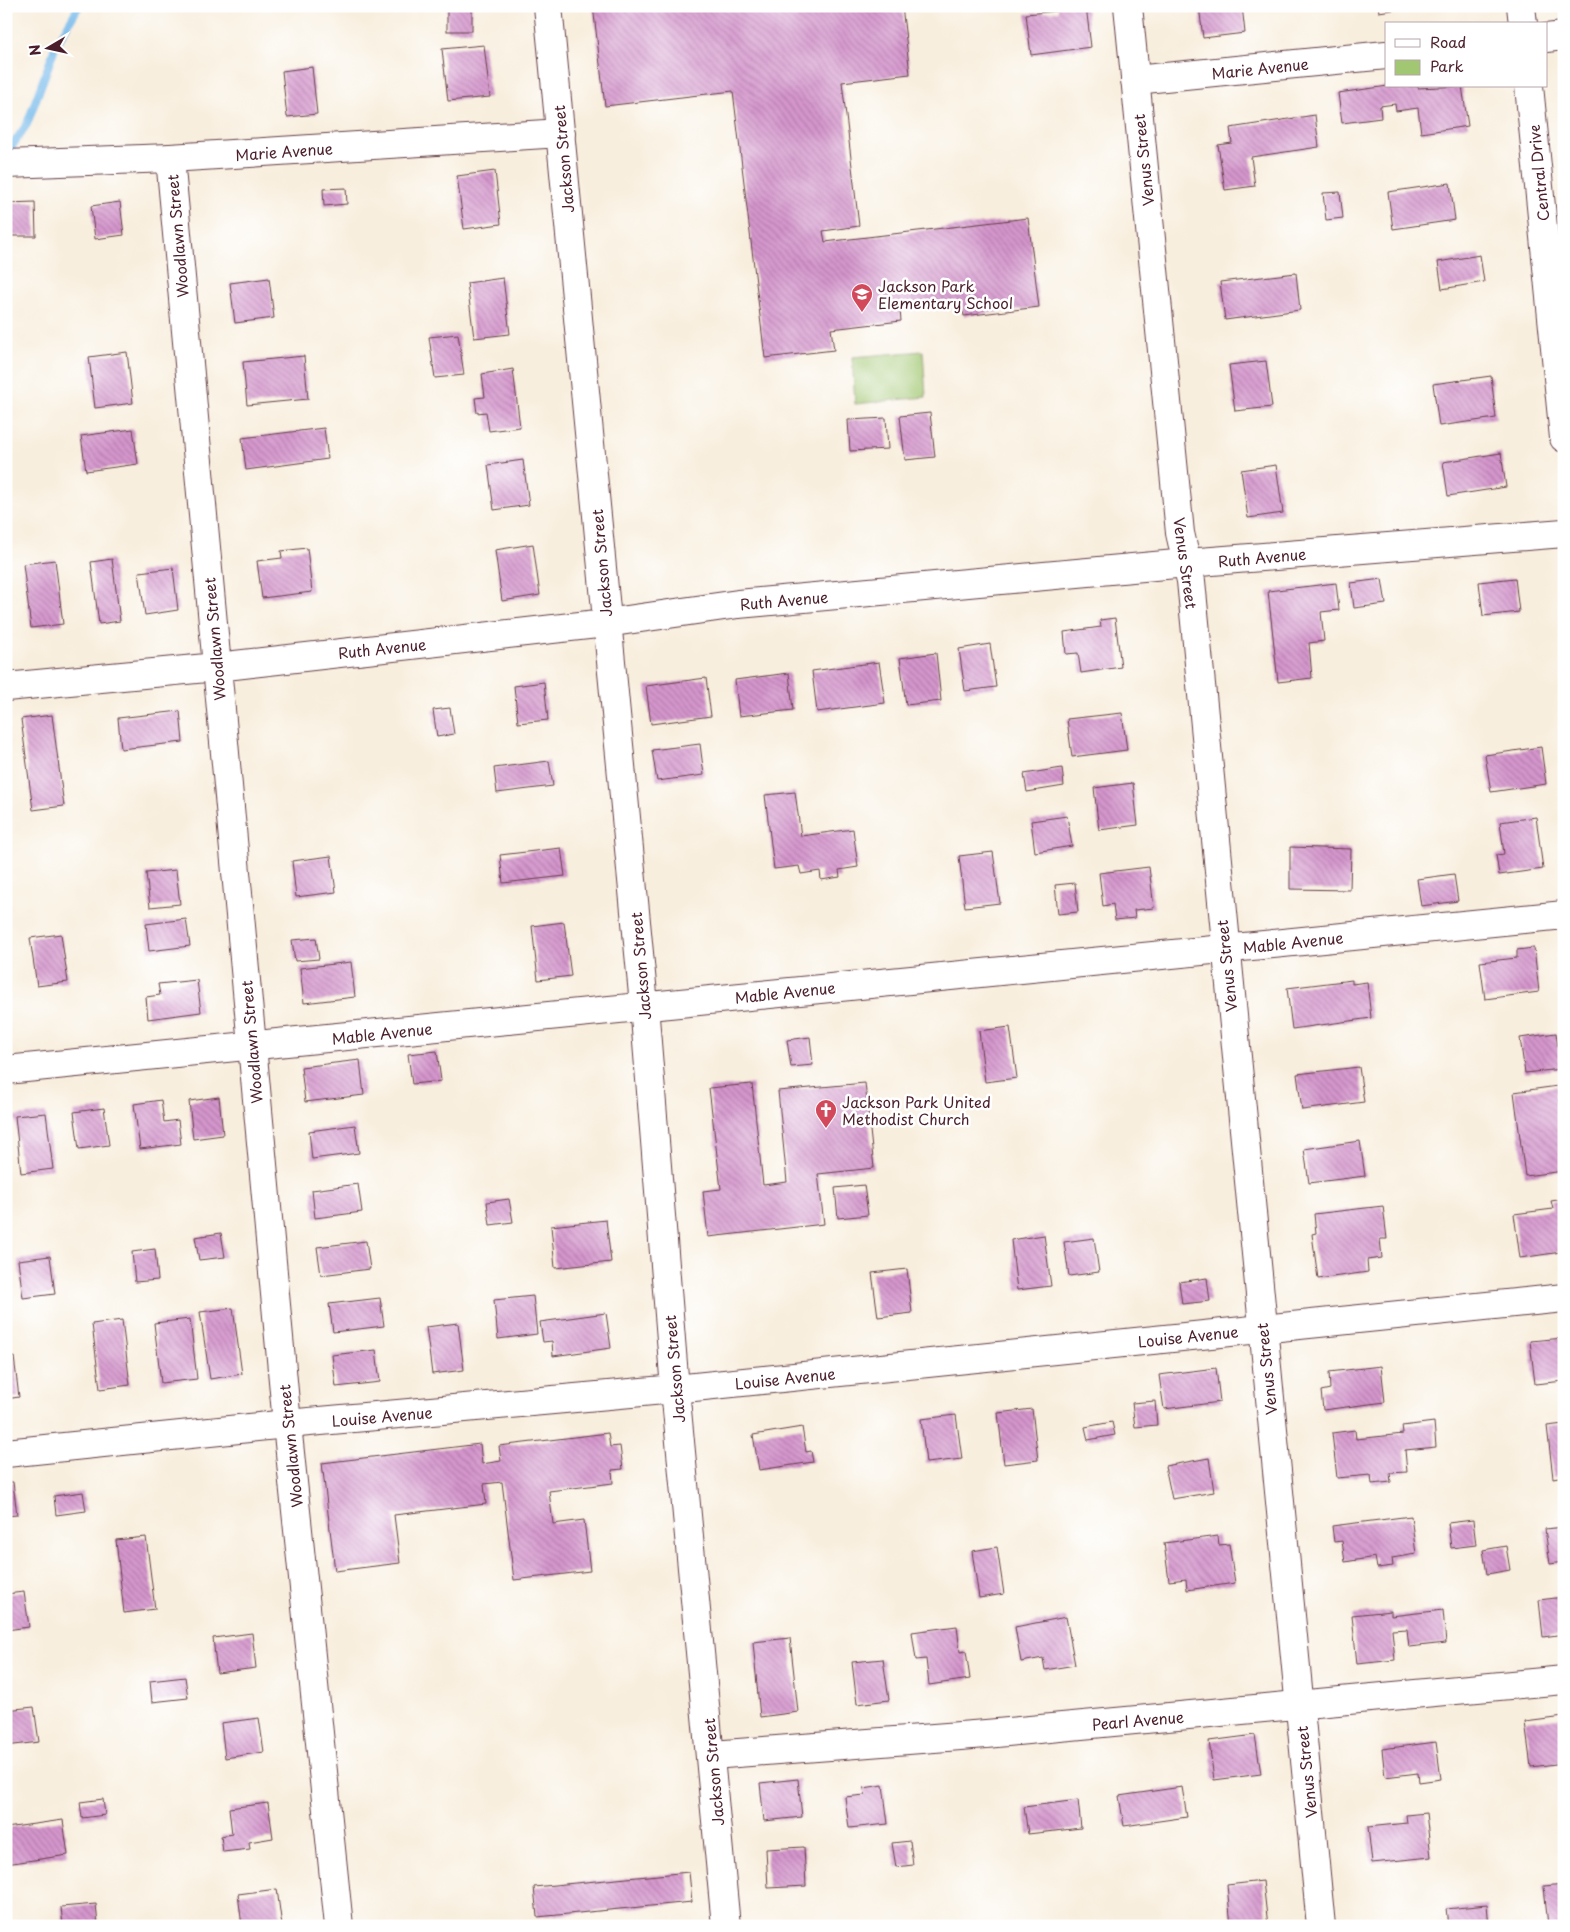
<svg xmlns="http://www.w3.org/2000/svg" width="1570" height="1932" font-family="'Playpen Sans',sans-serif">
<defs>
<pattern id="building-back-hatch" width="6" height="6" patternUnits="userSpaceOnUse" patternTransform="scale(1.25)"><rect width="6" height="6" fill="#d596cd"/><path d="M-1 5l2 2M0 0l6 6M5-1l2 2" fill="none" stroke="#af7aa7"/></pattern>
</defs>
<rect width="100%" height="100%" fill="#fff"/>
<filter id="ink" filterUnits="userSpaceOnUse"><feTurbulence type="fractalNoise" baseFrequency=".02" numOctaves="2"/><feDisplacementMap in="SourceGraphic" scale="10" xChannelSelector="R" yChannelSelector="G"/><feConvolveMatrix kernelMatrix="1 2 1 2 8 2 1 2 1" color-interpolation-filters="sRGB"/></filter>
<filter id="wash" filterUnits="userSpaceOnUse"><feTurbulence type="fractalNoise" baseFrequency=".0096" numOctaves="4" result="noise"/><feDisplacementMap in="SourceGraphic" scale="20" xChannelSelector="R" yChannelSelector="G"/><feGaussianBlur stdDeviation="1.12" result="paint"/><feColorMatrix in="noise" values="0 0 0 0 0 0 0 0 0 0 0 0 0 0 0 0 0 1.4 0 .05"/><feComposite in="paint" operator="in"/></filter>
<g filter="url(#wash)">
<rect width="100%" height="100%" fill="#f8eedd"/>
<!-- green -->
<path fill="#a2c772" stroke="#76734e" d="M923,351L926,397L855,404L852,357Z"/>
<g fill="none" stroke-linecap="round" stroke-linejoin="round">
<!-- stream -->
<path stroke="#74b9ea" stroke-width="8" d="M6,155L27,124L56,45L79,6"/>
</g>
<g id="blocks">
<!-- building -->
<g fill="url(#building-back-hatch)">
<rect x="447" y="6" width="25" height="25"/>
<path d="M593,6H902L910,74L842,82L859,226L823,231L825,242L1028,218L1039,307L964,316L962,303L900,310L901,321L831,329L834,350L765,358L733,91L605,106Z"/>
<path d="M1058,6H1086L1091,47L1031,55L1026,14L1058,11Z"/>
<path d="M1199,6H1242L1245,33L1203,38Z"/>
<path d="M1378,6H1412V7L1379,12Z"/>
<path d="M484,45L490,97L448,101L442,49Z"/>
<path d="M312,67L317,114L287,117L282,71Z"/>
<path d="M1388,86H1418V88L1462,86L1468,126L1421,133L1418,108L1396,111L1395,104L1380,106L1381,118L1342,123L1338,93Z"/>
<path d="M1315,115L1319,147L1251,157L1255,186L1225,190L1218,145L1232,143L1230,128Z"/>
<path d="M495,171L501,224L464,229L457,176Z"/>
<path d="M1450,183L1455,220L1393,229L1388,192Z"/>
<path d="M346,188L347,204L324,206L323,189Z"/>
<path d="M1340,192L1343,218L1326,220L1323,193Z"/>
<path d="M35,202L36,236H6V203Z"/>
<path d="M120,202L124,235L95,239L91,206Z"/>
<path d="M1480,255L1484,282L1442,289L1438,262Z"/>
<path d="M1296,273L1300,310L1225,320L1220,282Z"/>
<path d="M269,278L274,318L235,323L230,283Z"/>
<path d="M503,278L510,334L474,338L467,283Z"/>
<path d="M458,334L464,375L435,378L429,337Z"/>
<path d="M127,352L133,403L95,408L89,357Z"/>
<path d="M304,356L308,399L247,405L243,362Z"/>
<path d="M1266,361L1272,407L1235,411L1229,365Z"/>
<path d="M513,369L520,427L489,431L486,412L477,413L475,398L485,397L482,374Z"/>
<path d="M1491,376L1496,418L1439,426L1433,384Z"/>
<path d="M930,413L935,457L905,460L900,416Z"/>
<path d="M886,418L888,449L850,451L848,420Z"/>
<path d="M324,428L328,459L246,470L242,438Z"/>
<path d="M133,429L138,464L86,471L81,436Z"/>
<path d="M1501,453L1506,487L1448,496L1443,462Z"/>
<path d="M523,460L529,505L494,510L488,465Z"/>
<path d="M1276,465L1283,513L1248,518L1241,470Z"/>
<path d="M533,544L540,595L502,601L495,550Z"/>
<path d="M307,548L312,592L262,598L257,561L282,558L281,551Z"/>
<path d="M112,559L120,621L99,624L91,562Z"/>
<path d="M55,560L63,624L31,628L23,564Z"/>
<path d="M173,568L178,610L145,615L139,572Z"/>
<path d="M1515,578L1519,612L1483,616L1479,582Z"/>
<path d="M1382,579L1386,604L1354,608L1351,583Z"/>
<path d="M1336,583L1339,610L1321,612L1324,641L1309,643L1312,678L1278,682L1268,591Z"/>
<path d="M1115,618L1121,667L1081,673L1078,653L1066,654L1064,632L1101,627L1100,620Z"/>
<path d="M990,644L996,687L965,691L959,649Z"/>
<path d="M936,653L941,701L906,705L900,658Z"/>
<path d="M879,662L885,703L817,712L812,671Z"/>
<path d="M789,673L793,710L739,716L735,680Z"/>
<path d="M706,678L711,716L651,724L646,686Z"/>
<path d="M544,682L548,720L518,723L514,686Z"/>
<path d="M450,708L454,734L437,737L433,710Z"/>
<path d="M180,711L183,742L121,749L118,718Z"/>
<path d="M1122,713L1127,750L1072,757L1067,719Z"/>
<path d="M52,715L64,806L33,810L21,719Z"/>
<path d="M700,744L704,775L657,781L652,750Z"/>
<path d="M1541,747L1546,784L1491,792L1485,755Z"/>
<path d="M549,761L553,786L497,793L494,768Z"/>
<path d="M1062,768L1064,786L1027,792L1024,774Z"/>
<path d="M1133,783L1138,825L1099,830L1094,788Z"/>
<path d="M795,792L801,836L853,829L858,867L839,870L840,877L821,880L820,871L801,874L799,866L774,869L765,795Z"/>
<path d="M1067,816L1072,846L1035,852L1031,821Z"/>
<path d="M1536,817L1543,869L1499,875L1496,855L1504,854L1500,822Z"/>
<path d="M1290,847L1351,849L1350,890L1290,889Z"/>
<path d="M561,848L565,876L503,883L500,855Z"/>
<path d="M993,852L1000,903L965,907L959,856Z"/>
<path d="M331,856L336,892L296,897L292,861Z"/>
<path d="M1149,867L1154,908L1134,910L1135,918L1115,920L1113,904L1103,906L1099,873Z"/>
<path d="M176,870L180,904L150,907L146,873Z"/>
<path d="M1454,874L1458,901L1421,906L1417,879Z"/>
<path d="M1075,883L1078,912L1058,914L1055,885Z"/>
<path d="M186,919L190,946L149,951L146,924Z"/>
<path d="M564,922L571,976L538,980L532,926Z"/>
<path d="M61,934L68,982L37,986L30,938Z"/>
<path d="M316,938L319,959L295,961L292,940Z"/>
<path d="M1534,948L1539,992L1485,999L1480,962L1517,958V950Z"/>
<path d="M351,962L355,997L304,1003L300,968Z"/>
<path d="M197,980L201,1012L148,1019L146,997L160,995L158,984Z"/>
<path d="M1352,980V984L1367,982L1371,1018L1292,1029L1287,988Z"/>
<path d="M1010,1027L1017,1078L985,1082L979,1031Z"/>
<path d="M1556,1033L1561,1069L1525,1073L1520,1038Z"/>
<path d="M810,1037L813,1065L791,1067L787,1040Z"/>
<path d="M437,1051L441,1081L412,1084L408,1054Z"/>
<path d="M360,1060L364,1095L305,1102L301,1067Z"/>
<path d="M1359,1067L1364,1102L1302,1110L1297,1074Z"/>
<path d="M865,1083L874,1168L818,1174L824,1224L708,1237L703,1191L721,1189L709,1088L752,1084L763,1185L787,1182L778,1091Z"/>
<path d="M1558,1086L1564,1134V1171L1525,1176L1514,1092Z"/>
<path d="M219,1097L223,1135L193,1139L189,1101Z"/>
<path d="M161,1100L164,1122L178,1120L181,1144L140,1149L134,1104Z"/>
<path d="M104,1108L109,1145L79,1149L74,1112Z"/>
<path d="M46,1113L53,1169L21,1173L15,1116Z"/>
<path d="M355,1125L359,1153L312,1159L309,1131Z"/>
<path d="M1360,1141L1365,1176L1309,1183L1304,1149Z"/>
<path d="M358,1184L362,1212L315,1218L312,1190Z"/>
<path d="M864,1185L868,1215L838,1218L835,1188Z"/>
<path d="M509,1199L513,1222L490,1225L487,1202Z"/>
<path d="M1564,1199V1261L1561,1252L1520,1258L1514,1214L1553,1209L1551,1201Z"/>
<path d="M1383,1206L1387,1239H1380L1382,1258L1367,1260L1368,1272L1318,1279L1312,1234L1316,1233L1314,1214Z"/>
<path d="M606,1220L611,1262L555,1268L551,1226Z"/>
<path d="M221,1233L225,1257L199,1260L195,1237Z"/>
<path d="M1044,1235L1051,1286L1017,1290L1011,1240Z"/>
<path d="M1094,1238L1099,1272L1069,1276L1064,1242Z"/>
<path d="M366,1241L370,1269L321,1275L317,1247Z"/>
<path d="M155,1249L158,1280L135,1282L132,1252Z"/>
<path d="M50,1256L55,1294L23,1298L18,1260Z"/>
<path d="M907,1269L912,1313L878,1317L872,1273Z"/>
<path d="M1207,1278L1210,1301L1182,1304L1179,1282Z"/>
<path d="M533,1296L537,1334L498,1339L494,1300Z"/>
<path d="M380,1298L384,1326L333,1332L329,1304Z"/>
<path d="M233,1308L242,1374L210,1379L200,1312Z"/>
<path d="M606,1313L611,1348L553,1356L552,1341L543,1342L540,1322Z"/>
<path d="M190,1319L197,1379L161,1383L154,1323Z"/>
<path d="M122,1320L130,1385L100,1389L92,1324Z"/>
<path d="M458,1323L464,1370L432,1374L426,1327Z"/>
<path d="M1564,1338V1381L1535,1384L1530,1341Z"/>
<path d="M376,1350L380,1382L336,1387L332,1355Z"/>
<path d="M14,1357L19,1397L6,1399V1358Z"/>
<path d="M1381,1366L1385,1402L1323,1410L1321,1391L1330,1389L1329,1372Z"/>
<path d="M1216,1368L1220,1402L1164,1409L1159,1375Z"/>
<path d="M1155,1401L1157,1425L1135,1427L1132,1403Z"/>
<path d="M1032,1409L1038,1460L1004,1464L998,1413Z"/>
<path d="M956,1415L962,1459L926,1463L921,1419Z"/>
<path d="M1112,1422L1115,1435L1088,1440L1085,1427Z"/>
<path d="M1434,1422L1436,1447L1405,1450L1407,1472L1390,1473L1391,1482L1372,1484L1371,1475L1337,1478L1332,1433L1355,1430L1356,1439L1403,1434L1402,1426Z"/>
<path d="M1564,1424V1476L1553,1478L1547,1426Z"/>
<path d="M802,1427L806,1452L811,1451L813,1462L759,1470L753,1435Z"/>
<path d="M608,1433L610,1447L620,1446L623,1469L612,1470L613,1483L549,1491L553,1524L584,1520L590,1571L514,1580L502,1482L484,1484L486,1504L394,1515L400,1563L335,1571L322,1463L480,1444L482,1464L501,1461L499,1446Z"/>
<path d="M1209,1458L1214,1492L1172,1499L1165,1466Z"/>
<path d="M6,1482H13L17,1515L6,1516Z"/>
<path d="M83,1492L86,1511L56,1515L54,1496Z"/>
<path d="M1411,1516L1416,1554L1392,1558L1393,1566L1377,1568L1375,1557L1345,1562L1342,1541L1334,1542L1332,1526Z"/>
<path d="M1473,1520L1476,1545L1451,1548L1448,1523Z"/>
<path d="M1564,1527V1562L1550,1564L1545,1529Z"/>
<path d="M1218,1536L1219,1545L1229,1544L1235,1583L1187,1590L1186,1579L1169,1581L1164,1543Z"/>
<path d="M146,1537L155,1609L124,1613L116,1540Z"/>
<path d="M1506,1546L1510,1570L1487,1574L1483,1550Z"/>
<path d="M997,1547L1004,1594L979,1598L972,1551Z"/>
<path d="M24,1592L29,1627L6,1630V1594Z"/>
<path d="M1564,1597V1634L1543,1637L1539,1600Z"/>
<path d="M1443,1610L1446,1643L1409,1647L1407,1629L1392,1630L1395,1660L1357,1664L1352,1615L1391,1611V1616Z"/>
<path d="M1066,1617L1075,1665L1045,1670L1043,1658L1021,1662L1015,1627Z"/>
<path d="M957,1626L960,1652L966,1651L970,1679L929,1685L926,1659L916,1660L912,1632Z"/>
<path d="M252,1633L256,1668L217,1673L213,1638Z"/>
<path d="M790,1638L798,1712L760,1717L753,1642Z"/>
<path d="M883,1659L889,1700L857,1704L852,1662Z"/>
<path d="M185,1677L188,1698L152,1702L150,1681Z"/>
<path d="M34,1707L39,1742L6,1746V1710Z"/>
<path d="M1564,1717V1763L1531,1767L1525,1722Z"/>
<path d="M259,1718L264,1752L225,1758L221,1723Z"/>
<path d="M1255,1735L1261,1774L1214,1780L1209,1741Z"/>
<path d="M1436,1742L1441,1779L1419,1782L1418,1773L1385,1777L1382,1749Z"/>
<path d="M798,1779L802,1817L764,1821L760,1783Z"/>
<path d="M883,1785L888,1824L849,1828L845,1797L865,1795L864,1788Z"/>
<path d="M1182,1787L1187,1817L1124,1826L1119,1796Z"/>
<path d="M103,1799L105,1815L82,1818L80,1802Z"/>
<path d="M1078,1800L1081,1828L1028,1834L1024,1807Z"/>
<path d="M268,1803L273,1838L249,1842L250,1849L223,1852L221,1836L232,1834L229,1808Z"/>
<path d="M1426,1813L1431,1857L1372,1863L1368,1827L1407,1823L1406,1815Z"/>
<path d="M63,1820L68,1855L6,1864V1828Z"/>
<path d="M910,1841L913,1865L896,1867L892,1843Z"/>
<path d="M804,1847L806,1886L768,1888L766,1849Z"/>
<path d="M689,1872L692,1902L537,1917L534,1887Z"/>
<path d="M1263,1881L1268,1926H1231L1227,1885Z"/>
<path d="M1564,1884V1926H1548L1544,1886Z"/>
<path d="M277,1889L282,1926H242L238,1894Z"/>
<path d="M96,1904L98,1926H63L61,1907Z"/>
<path d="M1487,1905L1489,1926H1448L1446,1909Z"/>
<path d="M1191,1923V1926H1175V1925Z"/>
<path d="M1417,1923V1926H1401V1925Z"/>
</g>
</g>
</g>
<g filter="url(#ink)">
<use href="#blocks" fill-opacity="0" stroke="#643e46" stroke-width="1"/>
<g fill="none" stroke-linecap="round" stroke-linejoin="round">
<!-- minor casing -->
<g stroke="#643e46" stroke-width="30">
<g id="minor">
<path d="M548,6L644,1005L675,1389L726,1926"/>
<path d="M1128,6L1180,533L1191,581L1321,1926"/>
<path d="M1521,6L1523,24"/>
<path d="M1546,38L1564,36"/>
<path d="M1135,80L1386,55"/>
<path d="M1529,86L1564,438"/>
<path d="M170,158L287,1424L339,1926"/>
<path d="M6,164L170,158L561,133"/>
<path d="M6,687L217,667L606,623L738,604L1187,563L1564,533"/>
<path d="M6,1070L1564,915"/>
<path d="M6,1453L287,1424L675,1389L1564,1298"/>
<path d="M712,1755L986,1734L1564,1680"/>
</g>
</g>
<!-- minor -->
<use href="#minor" stroke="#fff" stroke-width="28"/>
</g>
</g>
<!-- icons -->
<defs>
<g id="school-pin" transform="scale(1.125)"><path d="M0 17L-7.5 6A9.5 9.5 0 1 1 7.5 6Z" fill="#d1495b" stroke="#fff"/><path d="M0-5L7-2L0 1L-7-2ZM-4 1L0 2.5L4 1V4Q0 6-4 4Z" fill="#fff"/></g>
<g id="church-pin" transform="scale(1.125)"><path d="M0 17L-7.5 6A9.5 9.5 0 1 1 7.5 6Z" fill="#d1495b" stroke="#fff"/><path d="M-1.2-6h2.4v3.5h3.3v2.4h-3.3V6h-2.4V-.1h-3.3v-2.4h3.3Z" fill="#fff"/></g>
</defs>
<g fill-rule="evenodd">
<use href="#school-pin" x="862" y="294"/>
<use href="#church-pin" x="826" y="1110"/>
</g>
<g text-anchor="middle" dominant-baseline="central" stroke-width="5" stroke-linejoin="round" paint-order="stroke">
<!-- street labels -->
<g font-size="15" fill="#4a1f2b" stroke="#fff">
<text transform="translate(1260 68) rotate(-6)">Marie Avenue</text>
<text transform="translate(284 151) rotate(-4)">Marie Avenue</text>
<text transform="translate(563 159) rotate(-95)">Jackson Street</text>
<text transform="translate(1143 160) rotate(-96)">Venus Street</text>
<text transform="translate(1538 173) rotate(-96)">Central Drive</text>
<text transform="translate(177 236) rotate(-95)">Woodlawn Street</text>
<text transform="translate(1262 557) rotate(-5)">Ruth Avenue</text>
<text transform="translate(601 563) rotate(-95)">Jackson Street</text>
<text transform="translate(1186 563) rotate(82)">Venus Street</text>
<text transform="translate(784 600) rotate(-5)">Ruth Avenue</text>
<text transform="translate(214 639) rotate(-95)">Woodlawn Street</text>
<text transform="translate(382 648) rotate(-6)">Ruth Avenue</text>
<text transform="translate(1293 942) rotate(-6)">Mable Avenue</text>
<text transform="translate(640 966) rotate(-95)">Jackson Street</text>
<text transform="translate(1226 966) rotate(-96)">Venus Street</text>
<text transform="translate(785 992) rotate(-6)">Mable Avenue</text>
<text transform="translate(382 1033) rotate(-6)">Mable Avenue</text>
<text transform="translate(251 1042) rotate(-95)">Woodlawn Street</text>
<text transform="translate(1188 1336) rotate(-6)">Louise Avenue</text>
<text transform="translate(674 1369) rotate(-95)">Jackson Street</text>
<text transform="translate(1266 1369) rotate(-96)">Venus Street</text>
<text transform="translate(785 1378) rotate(-6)">Louise Avenue</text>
<text transform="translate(382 1416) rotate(-5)">Louise Avenue</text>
<text transform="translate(290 1446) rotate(-96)">Woodlawn Street</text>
<text transform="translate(1138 1720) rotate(-5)">Pearl Avenue</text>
<text transform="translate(713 1772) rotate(-95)">Jackson Street</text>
<text transform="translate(1306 1772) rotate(-96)">Venus Street</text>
</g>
<!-- poi labels -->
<g font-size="15" fill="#4a1f2b" stroke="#fff" text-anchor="start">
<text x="878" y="285">Jackson Park<tspan x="878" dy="17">Elementary School</tspan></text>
<text x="842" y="1101">Jackson Park United<tspan x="842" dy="17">Methodist Church</tspan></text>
</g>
</g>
<!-- margin -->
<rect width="1570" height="1932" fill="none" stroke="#fff" stroke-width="25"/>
<!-- legend -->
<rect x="1385" y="22" width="162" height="65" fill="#ffffff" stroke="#b7a5aa"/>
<rect x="1395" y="39" width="25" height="8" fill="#ffffff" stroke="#b7a5aa"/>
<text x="1430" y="48" font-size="15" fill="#4a1f2b">Road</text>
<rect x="1395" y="60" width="25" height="15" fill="#a2c772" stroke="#b7a5aa"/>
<text x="1430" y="72" font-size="15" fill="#4a1f2b">Park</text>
<!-- north arrow -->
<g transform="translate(48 48) rotate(261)" stroke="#ffffff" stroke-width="4" paint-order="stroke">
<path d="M0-4L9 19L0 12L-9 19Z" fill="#4a1f2b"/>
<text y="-8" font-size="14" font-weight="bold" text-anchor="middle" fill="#4a1f2b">N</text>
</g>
</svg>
